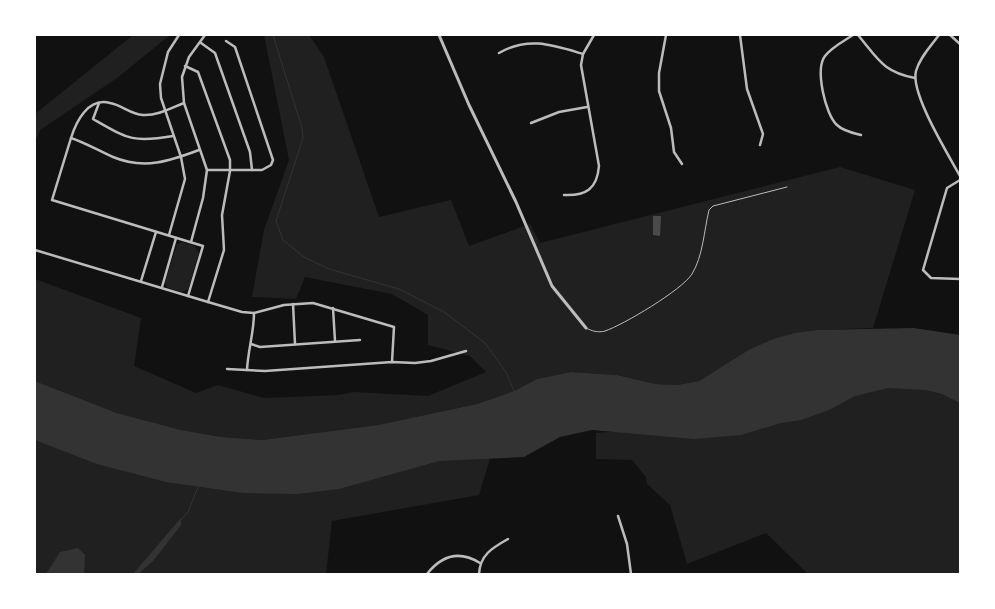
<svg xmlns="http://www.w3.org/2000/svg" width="995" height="609" font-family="'Space Grotesk',sans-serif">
<rect width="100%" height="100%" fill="#111"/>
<!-- green -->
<g fill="#202020">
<path d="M133,35H170L117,78L40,130L35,142V114Z"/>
<path d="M264,35H309L324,57L379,217L451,200L469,246L530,224L540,243L840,167L915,190L873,328L817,330L773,339L750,349L699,381L677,385L655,384L617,375L571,372L537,379L514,391L477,404L378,425L262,440L221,437L181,430L117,413L35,381V279L141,318L134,366L196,393L218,385L264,398L339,395L353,392L428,396L486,372L470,356L428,345V315L392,294L305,277L296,299L252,297L264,230L289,160Z"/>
<path d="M182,242L195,246L199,253L188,289L182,292L168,288L165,282L177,244Z"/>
<path d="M914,383L960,398V574H808L766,533L687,564L670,505L647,484L646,477L632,460L596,459V433L646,429Z"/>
<path d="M35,435L77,453L496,439L479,495L332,521L326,574H35Z"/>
</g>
<!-- water -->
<g fill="#333">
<path d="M914,328L960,335V403L942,394L926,390L888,388L855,396L829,410L801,420L781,423L741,435L694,439L592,430L560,437L524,457L439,461L339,489L297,494L243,493L166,482L97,464L35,440V381L117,413L181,430L221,437L262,440L378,425L477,404L514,391L537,379L571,372L617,375L655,384L677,385L699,381L750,349L773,339L795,333L817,330Z"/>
<path d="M181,518V525L153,561L138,574H133Z"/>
<path d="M78,548L85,555L84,574H46L60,552Z"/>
</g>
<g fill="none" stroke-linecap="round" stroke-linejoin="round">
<!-- stream -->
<g stroke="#333" stroke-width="1">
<path d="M273,35L302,128L303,138L276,221L283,240L304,257L329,269L399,289L444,312L485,343L506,372L514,391"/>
<path d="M180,521L188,512L198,487"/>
<path d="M138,574L146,565"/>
</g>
</g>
<!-- building -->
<path fill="#4a4a4a" d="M653,216H661L660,236L653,235Z"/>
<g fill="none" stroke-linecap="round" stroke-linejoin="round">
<!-- service -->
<path stroke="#bcbcbc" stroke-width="1" d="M586,328C592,331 598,333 605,331C623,325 682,290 692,274C703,256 704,231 709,210L713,206L787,187"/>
<!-- minor -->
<g stroke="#bcbcbc" stroke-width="2.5">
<path d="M666,35L659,73V91L671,128L674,152L682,164"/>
<path d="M740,35L747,89L763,134L760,145"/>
<path d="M853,35C844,41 832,47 825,56C815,69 825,114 837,125C843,131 853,133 861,135"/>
<path d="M858,35C878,59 883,72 915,78"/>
<path d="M939,35C931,46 920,57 916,71C910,93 948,154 960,176"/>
<path d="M950,35L960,44"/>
<path d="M201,43L215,53L250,152L252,170"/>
<path d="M499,53C528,36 553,45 583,54"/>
<path d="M99,103L93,119C128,139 133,143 173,136"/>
<path d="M184,103C171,108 157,116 143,115C130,114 122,105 110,103C88,97 76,122 71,138C86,143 99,151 113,157C144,170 170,161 199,150"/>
<path d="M531,123L559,112L587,107"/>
<path d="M71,138L52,200L203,246L188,296"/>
<path d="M207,170H262L271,165L273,160L235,47L226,41"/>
<path d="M960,180L947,188L923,270L931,278L960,279"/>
<path d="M564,195C586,196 597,189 599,166L581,65L583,54L594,35"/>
<path d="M169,235L185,179L181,157L161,98L160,84L168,52L179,35"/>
<path d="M191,242L203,198L207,170L184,103L182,77L189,57L205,35"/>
<path d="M35,250L208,302L224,250L222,215L230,171V160L198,72L185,66"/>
<path d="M141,281L156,232"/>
<path d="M162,287L176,238"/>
<path d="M208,302L242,312L254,313L284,305L313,303L394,327L392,362"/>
<path d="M293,304L295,344"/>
<path d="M333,308L335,341"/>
<path d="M251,344L260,347L360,340"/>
<path d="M227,369L265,371L392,362L415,363L431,361L466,351"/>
<path d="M247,370C248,350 254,332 254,313"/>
<path d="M618,516L627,544L631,574"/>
<path d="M427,574C442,555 459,550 480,563"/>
<path d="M479,574C480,555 492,548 508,539"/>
</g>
<!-- tertiary -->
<path stroke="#bcbcbc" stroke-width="3" d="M439,35L469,105L516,202L552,286L586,328"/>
</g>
<!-- border -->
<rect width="995" height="609" fill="none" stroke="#ffffff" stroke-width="72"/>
</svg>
